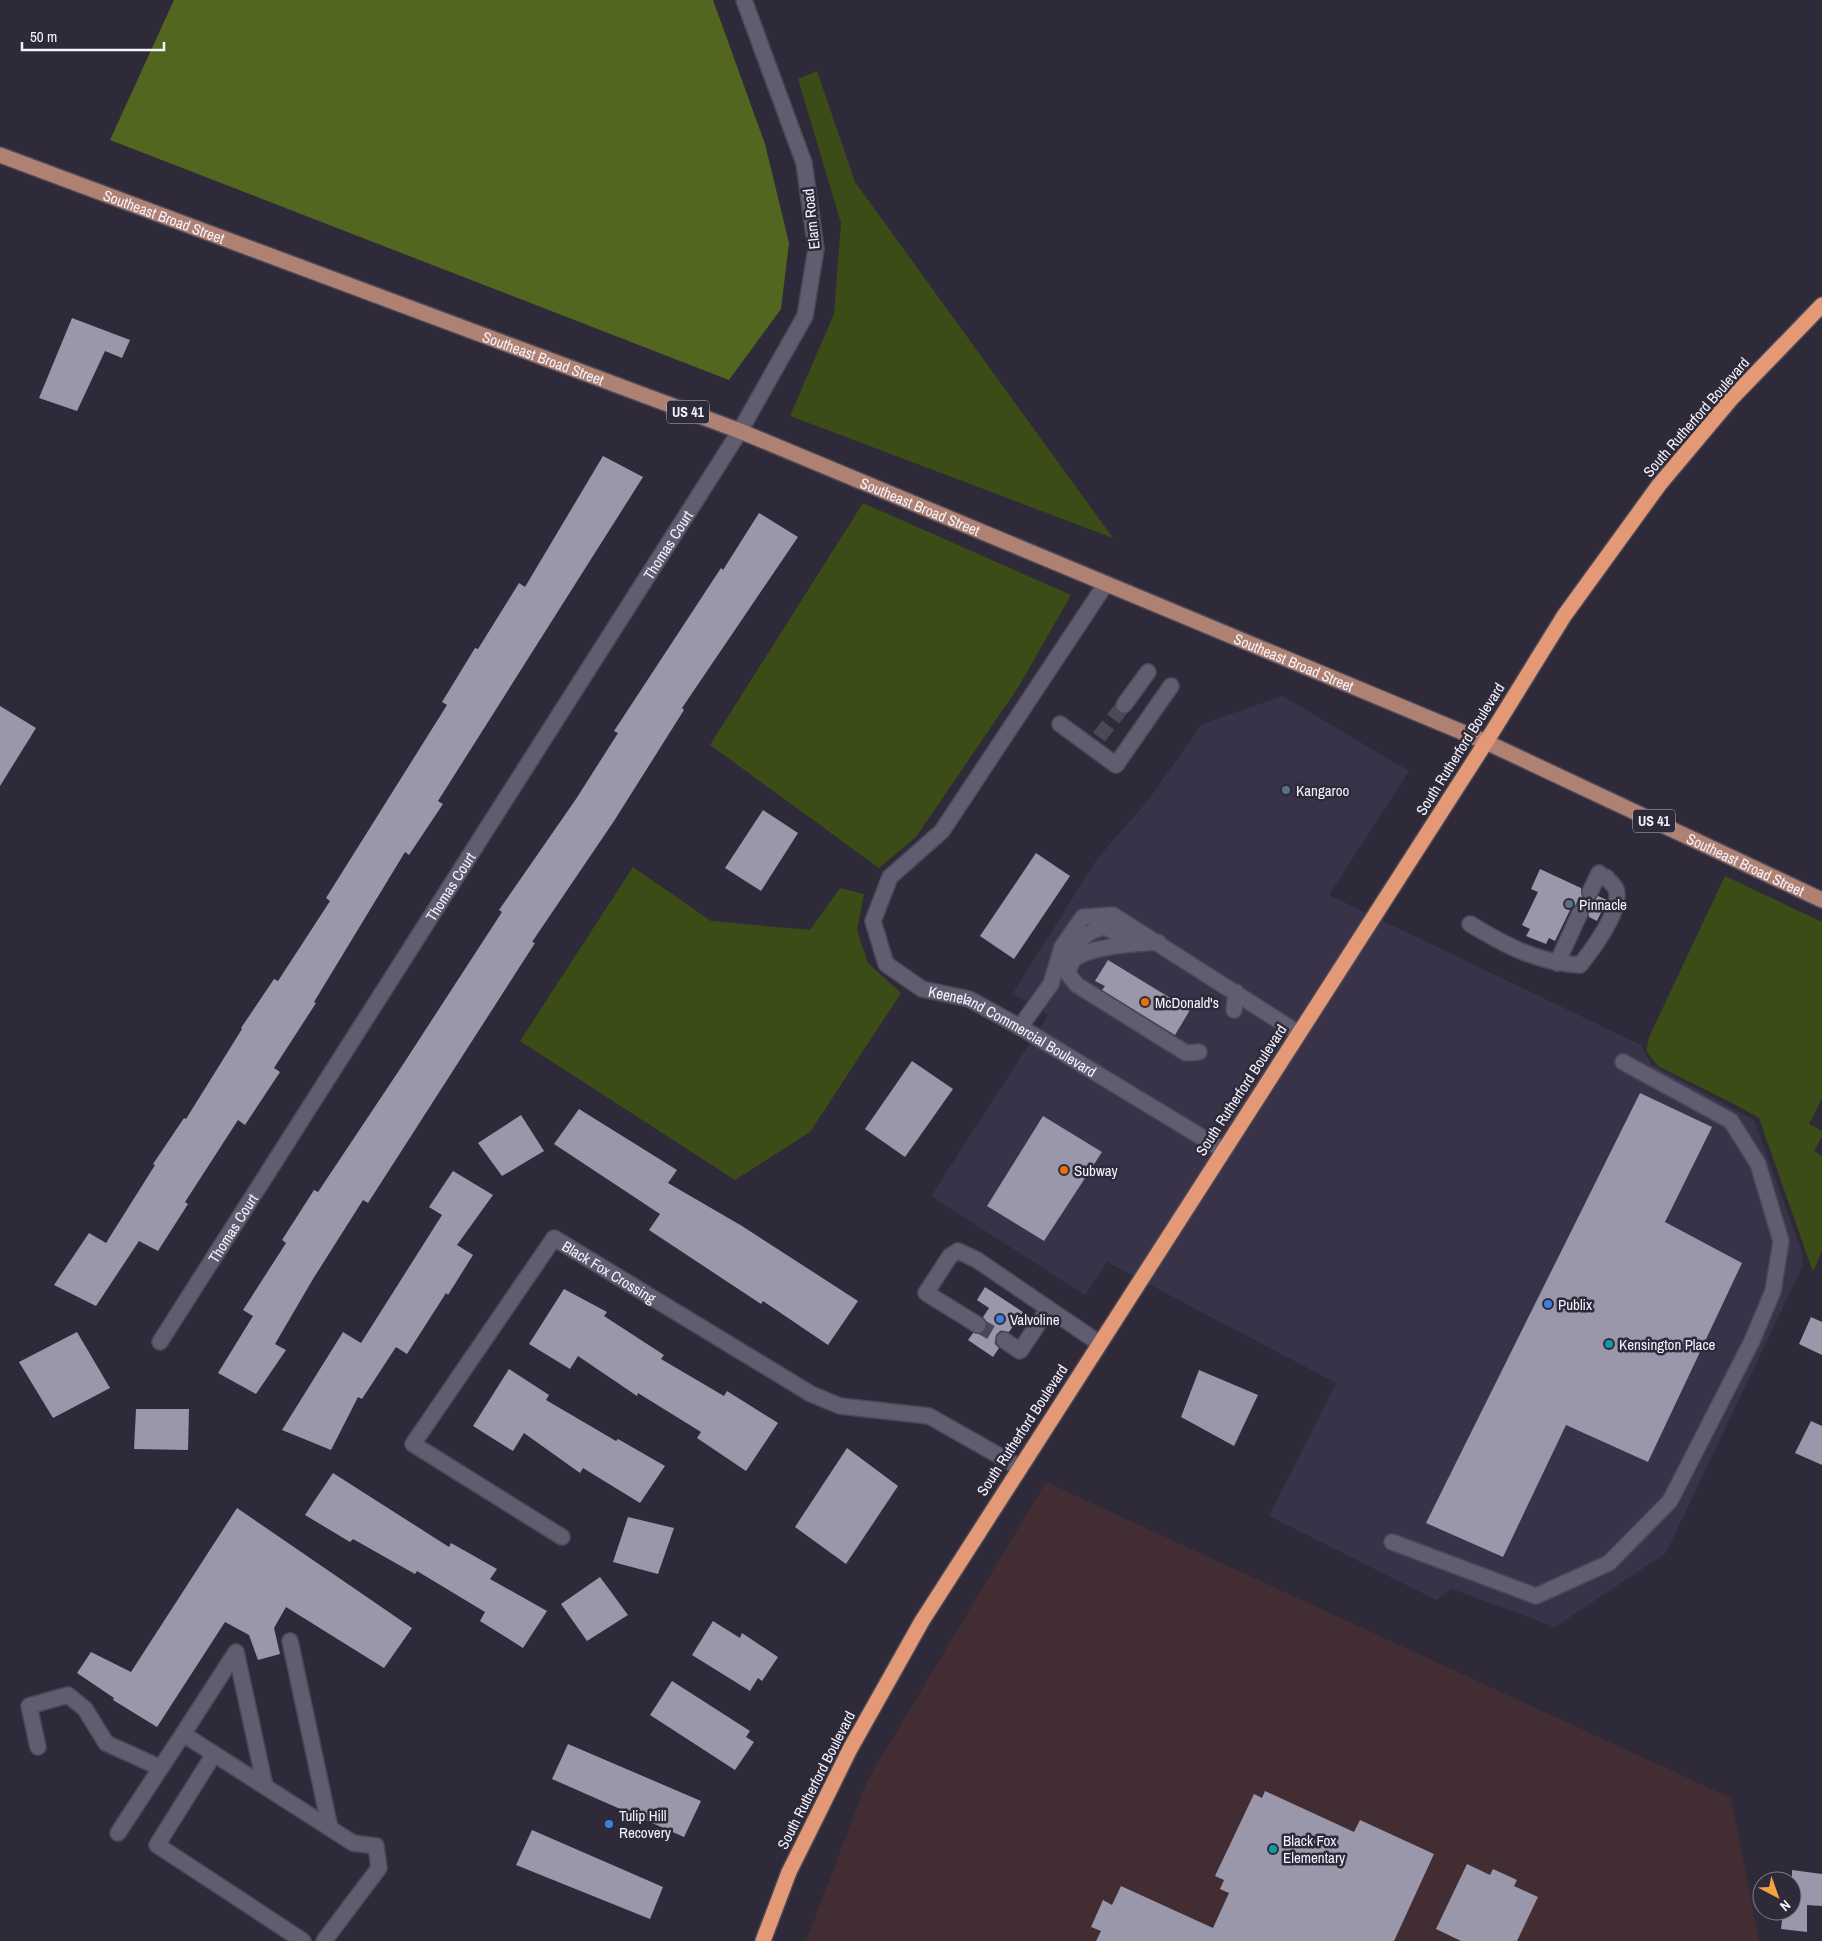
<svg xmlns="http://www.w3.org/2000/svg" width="1822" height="1941" font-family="'Archivo Narrow',sans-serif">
<rect width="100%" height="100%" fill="#2e2a3a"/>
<!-- built -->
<path fill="#383349" d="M1283,696L1409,771L1329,895L1641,1045L1651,1064L1754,1120L1801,1249L1803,1265L1666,1553L1555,1627L1452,1589L1436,1600L1269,1516L1336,1383L1107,1262L1085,1295L931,1196L1048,1015L1013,993L1097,859L1149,799L1202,724Z"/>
<!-- education -->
<path fill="#422e32" d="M1046,1482L1731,1798L1759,1941H806L868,1779Z"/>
<!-- green -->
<g fill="#3c4c16">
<path d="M817,71L855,182L1113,538L790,416L834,314L841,223L798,79Z"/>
<path d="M863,503L1071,595L1019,686L916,837L879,868L710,745Z"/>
<path d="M633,867L711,921L810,930L840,888L864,894L857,931L868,963L901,993L810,1132L735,1180L520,1041Z"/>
<path d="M1725,876L1822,922V1098L1809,1124L1822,1131V1136L1814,1151L1822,1156V1251L1813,1272L1759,1118L1736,1105L1658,1066L1646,1051L1649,1037Z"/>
</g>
<!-- forest -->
<path fill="#526620" d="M174,0H713L765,144L789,243L781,309L729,380L110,140Z"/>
<!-- building -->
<g fill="#9b97ab">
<path d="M72,318L130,340L122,358L105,351L77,411L39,398Z"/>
<path d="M603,456L643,477L438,801L443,804L409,855L405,852L314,1002L316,1003L274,1068L280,1072L245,1125L238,1120L185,1202L188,1204L158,1251L139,1241L96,1306L54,1285L89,1233L106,1243L155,1165L153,1164L184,1118L186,1119L242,1029L241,1028L274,979L278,981L330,901L326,898L447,705L442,702L475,648L478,649L519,583L525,587Z"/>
<path d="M759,513L798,537L682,708L684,710L614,821L532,942L535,943L368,1203L363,1200L313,1279L275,1344L286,1350L256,1394L218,1373L253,1316L243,1310L286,1243L282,1240L314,1190L318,1192L400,1069L502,912L499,910L576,799L618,733L614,731L721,568L723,570Z"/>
<path d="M0,706L36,728L0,786Z"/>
<path d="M763,810L798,833L761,891L725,868Z"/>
<path d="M1036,853L1070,876L1014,959L980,936Z"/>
<path d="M1540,869L1581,888L1582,897L1586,901L1595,900L1598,896L1607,900L1597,921L1589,917L1587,907L1579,904L1571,908L1555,941L1549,938L1546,944L1526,936L1530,929L1522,925L1538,892L1531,889Z"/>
<path d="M1108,960L1190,1010L1175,1035L1102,990L1105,986L1095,981Z"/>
<path d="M912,1061L953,1089L905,1157L865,1129Z"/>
<path d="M1640,1093L1712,1127L1665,1222L1742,1263L1648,1462L1566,1425L1503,1557L1426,1523Z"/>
<path d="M579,1109L677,1170L668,1183L742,1226L858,1301L828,1345L763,1301L761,1304L649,1230L660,1214L554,1144Z"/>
<path d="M521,1115L544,1151L502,1176L478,1143Z"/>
<path d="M1043,1116L1102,1152L1044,1241L987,1206Z"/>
<path d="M453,1171L493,1195L457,1245L473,1255L448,1295L446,1293L407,1354L396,1347L362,1399L358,1397L331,1450L282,1430L343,1332L361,1343L442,1215L429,1207Z"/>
<path d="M985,1287L1023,1312L1009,1332L1000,1331L996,1335L995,1344L999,1348L993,1357L968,1340L973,1333H982L986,1329V1321L983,1317L989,1308L977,1300Z"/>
<path d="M564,1289L607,1312L604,1316L664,1355L661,1359L724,1396L727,1391L778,1423L746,1471L697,1438L701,1432L638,1393L637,1396L578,1356L570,1369L529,1344Z"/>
<path d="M1811,1317L1822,1322V1355L1799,1344Z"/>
<path d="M77,1332L110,1388L53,1418L19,1362Z"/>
<path d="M509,1369L549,1395L546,1400L616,1441L618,1439L665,1466L640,1503L583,1468L580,1473L524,1433L513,1451L473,1426Z"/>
<path d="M1199,1370L1258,1395L1234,1446L1181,1417Z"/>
<path d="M136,1409H189L188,1450L134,1449Z"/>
<path d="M1811,1421L1822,1426V1465L1795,1453Z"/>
<path d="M847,1448L898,1486L846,1564L795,1527Z"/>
<path d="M333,1473L449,1547L451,1543L497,1569L490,1579L547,1611L523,1648L480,1621L485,1612L417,1571L415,1574L353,1539L350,1542L305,1515Z"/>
<path d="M237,1508L412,1628L384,1668L286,1607L274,1628L280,1654L258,1660L249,1635L225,1622L157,1727L113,1700L114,1698L77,1673L91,1652L131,1672Z"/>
<path d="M628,1517L674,1528L658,1574L613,1562Z"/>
<path d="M600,1577L628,1615L587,1641L561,1604Z"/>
<path d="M713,1621L740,1638L742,1633L778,1657L762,1681L758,1678L750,1691L692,1655Z"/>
<path d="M672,1681L750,1731L746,1737L754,1742L735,1770L650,1715Z"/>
<path d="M568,1744L701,1801L684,1837L552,1779Z"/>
<path d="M1265,1791L1354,1832L1360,1820L1434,1854L1394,1941H1096L1101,1931L1091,1927L1103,1900L1112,1905L1121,1886L1213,1928L1229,1893L1220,1889L1224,1880L1215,1876L1254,1794L1262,1798Z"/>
<path d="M532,1830L663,1887L650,1919L516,1865Z"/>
<path d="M1467,1864L1490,1875L1493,1869L1517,1880L1514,1886L1538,1897L1517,1941H1461L1436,1929Z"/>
<path d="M1792,1870L1822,1874V1906L1807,1905V1932L1781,1929L1783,1911H1792Z"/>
</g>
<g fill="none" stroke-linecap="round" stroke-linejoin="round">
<!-- minor-tunnel -->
<g stroke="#4c4857" stroke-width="15" stroke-dasharray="15 8" stroke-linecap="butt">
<path d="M1099,737L1124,705"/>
<path d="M1580,913L1590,892"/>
<path d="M978,1325L1004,1340"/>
</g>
<!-- minor casing -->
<g stroke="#4c4856" stroke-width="18">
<g id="minor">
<path id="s1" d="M1105,585L942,831L890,877L873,921L886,964L922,989L969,999L1020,1027L1223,1150"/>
<path d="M1124,705L1148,672"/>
<path d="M1060,724L1116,765L1171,686"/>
<path d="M1590,892L1599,873"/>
<path d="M1470,924C1505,945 1538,963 1580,965C1592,950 1623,909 1616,889C1614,885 1609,881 1606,877"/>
<path d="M1158,942C1137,944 1094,946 1077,957C1071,961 1069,968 1068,974L1077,985L1186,1053L1199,1052"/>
<path d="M1557,963L1580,913"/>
<path d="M1071,964C1075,942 1085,931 1106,927L1119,935L1142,936"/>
<path d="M1234,1010L1236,992"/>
<path d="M1020,1027L1051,984L1062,947L1083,917L1113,915L1298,1033"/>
<path d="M978,1325L926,1293L950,1256L958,1251L977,1260L1099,1343"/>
<path d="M1004,1340L1020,1351L1048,1309"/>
<path id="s2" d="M160,1342L740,431L805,316L816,249L804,163L744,0"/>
<path id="s3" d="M562,1537L413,1444L554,1238L811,1394L840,1406L929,1416L1019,1467"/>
<path d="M1392,1542L1536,1596L1609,1563L1670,1501L1752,1341L1773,1291L1781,1241L1758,1164L1731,1121L1623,1062"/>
<path d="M290,1641L330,1828"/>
<path d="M38,1747L29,1706L68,1695L85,1709L106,1743L161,1768"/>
<path d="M214,1754L157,1845L303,1941"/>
<path d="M265,1786L236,1652L183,1734L353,1843L376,1846L379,1868L324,1941"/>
<path d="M118,1833L183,1734"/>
</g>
</g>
<!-- major casing -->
<g stroke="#4c4856" stroke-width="18">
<g id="major">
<path id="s4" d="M0,155L740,431L1486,742L1822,900"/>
</g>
</g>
<!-- highway casing -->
<g stroke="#4c4856" stroke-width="18">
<path id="highway" d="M763,1941L789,1872L808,1834L850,1749L922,1621L1486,742L1564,616L1659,485L1732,398L1822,305"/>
</g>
<!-- minor -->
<use href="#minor" stroke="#615d70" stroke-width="15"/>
<!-- major -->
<use href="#major" stroke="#af8173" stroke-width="15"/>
<!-- highway -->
<use href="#highway" stroke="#e39975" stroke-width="15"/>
</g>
<!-- markers -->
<g fill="#5c6f8a" stroke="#2e2a3a" stroke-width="2">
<circle cx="1286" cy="790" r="5"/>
<circle cx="1569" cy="904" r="5"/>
</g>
<g fill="#e8710a" stroke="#2e2a3a" stroke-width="2">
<circle cx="1145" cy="1002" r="5"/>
<circle cx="1064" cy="1170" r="5"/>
</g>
<g fill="#3f7fe0" stroke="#2e2a3a" stroke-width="2">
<circle cx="1548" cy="1304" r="5"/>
<circle cx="1000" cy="1319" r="5"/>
<circle cx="609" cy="1824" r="5"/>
</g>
<g fill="#0f9aa8" stroke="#2e2a3a" stroke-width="2">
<circle cx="1609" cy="1344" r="5"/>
<circle cx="1273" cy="1849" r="5"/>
</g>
<g text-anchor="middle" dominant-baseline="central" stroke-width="5" stroke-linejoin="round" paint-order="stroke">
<!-- shield labels -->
<g fill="#2e2a3a" stroke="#b9b7c3" stroke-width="1">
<rect x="667" y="400.5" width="42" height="23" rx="4"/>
<rect x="1633" y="809.5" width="42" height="23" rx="4"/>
</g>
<g font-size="14" font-weight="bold" fill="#f5f3fe">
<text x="688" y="412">US 41</text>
<text x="1654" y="821">US 41</text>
</g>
<!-- street labels -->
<g font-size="15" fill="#f5f3fe" stroke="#2e2a3a">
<text stroke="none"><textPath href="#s4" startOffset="175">Southeast Broad Street</textPath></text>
<text transform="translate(811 219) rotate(-96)">Elam Road</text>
<text stroke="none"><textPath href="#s4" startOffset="580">Southeast Broad Street</textPath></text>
<text transform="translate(1696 417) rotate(-49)">South Rutherford Boulevard</text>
<text stroke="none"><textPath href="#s4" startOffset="985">Southeast Broad Street</textPath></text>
<text stroke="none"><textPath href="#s2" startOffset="945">Thomas Court</textPath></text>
<text stroke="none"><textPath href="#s4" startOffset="1390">Southeast Broad Street</textPath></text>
<text transform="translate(1460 749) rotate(-58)">South Rutherford Boulevard</text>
<text stroke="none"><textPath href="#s4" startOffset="1885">Southeast Broad Street</textPath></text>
<text stroke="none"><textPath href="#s2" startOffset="540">Thomas Court</textPath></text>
<text stroke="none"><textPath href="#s1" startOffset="601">Keeneland Commercial Boulevard</textPath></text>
<text transform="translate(1241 1090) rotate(-57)">South Rutherford Boulevard</text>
<text stroke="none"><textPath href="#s2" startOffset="135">Thomas Court</textPath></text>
<text stroke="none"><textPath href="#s3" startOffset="490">Black Fox Crossing</textPath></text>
<text transform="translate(1022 1430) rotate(-57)">South Rutherford Boulevard</text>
<text transform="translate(816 1780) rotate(-63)">South Rutherford Boulevard</text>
</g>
<!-- poi labels -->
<g font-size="15" fill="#f5f3fe" stroke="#2e2a3a" text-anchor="start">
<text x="1296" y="790">Kangaroo</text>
<text x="1579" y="904">Pinnacle</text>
<text x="1155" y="1002">McDonald's</text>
<text x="1074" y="1170">Subway</text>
<text x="1558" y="1304">Publix</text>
<text x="1010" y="1319">Valvoline</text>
<text x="1619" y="1344">Kensington Place</text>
<text x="619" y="1815">Tulip Hill<tspan x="619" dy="17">Recovery</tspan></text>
<text x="1283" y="1840">Black Fox<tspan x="1283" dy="17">Elementary</tspan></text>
</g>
</g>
<!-- north arrow -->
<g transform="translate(1777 1896) rotate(139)"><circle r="24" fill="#2e2a3a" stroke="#7e7a88"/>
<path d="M0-4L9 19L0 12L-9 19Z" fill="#f1a540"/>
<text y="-8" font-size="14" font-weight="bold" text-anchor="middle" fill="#f5f3fe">N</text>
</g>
<!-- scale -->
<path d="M22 42v8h142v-8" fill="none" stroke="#f5f3fe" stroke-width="2.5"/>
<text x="30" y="42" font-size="15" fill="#f5f3fe" stroke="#2e2a3a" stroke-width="4" paint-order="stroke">50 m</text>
</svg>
